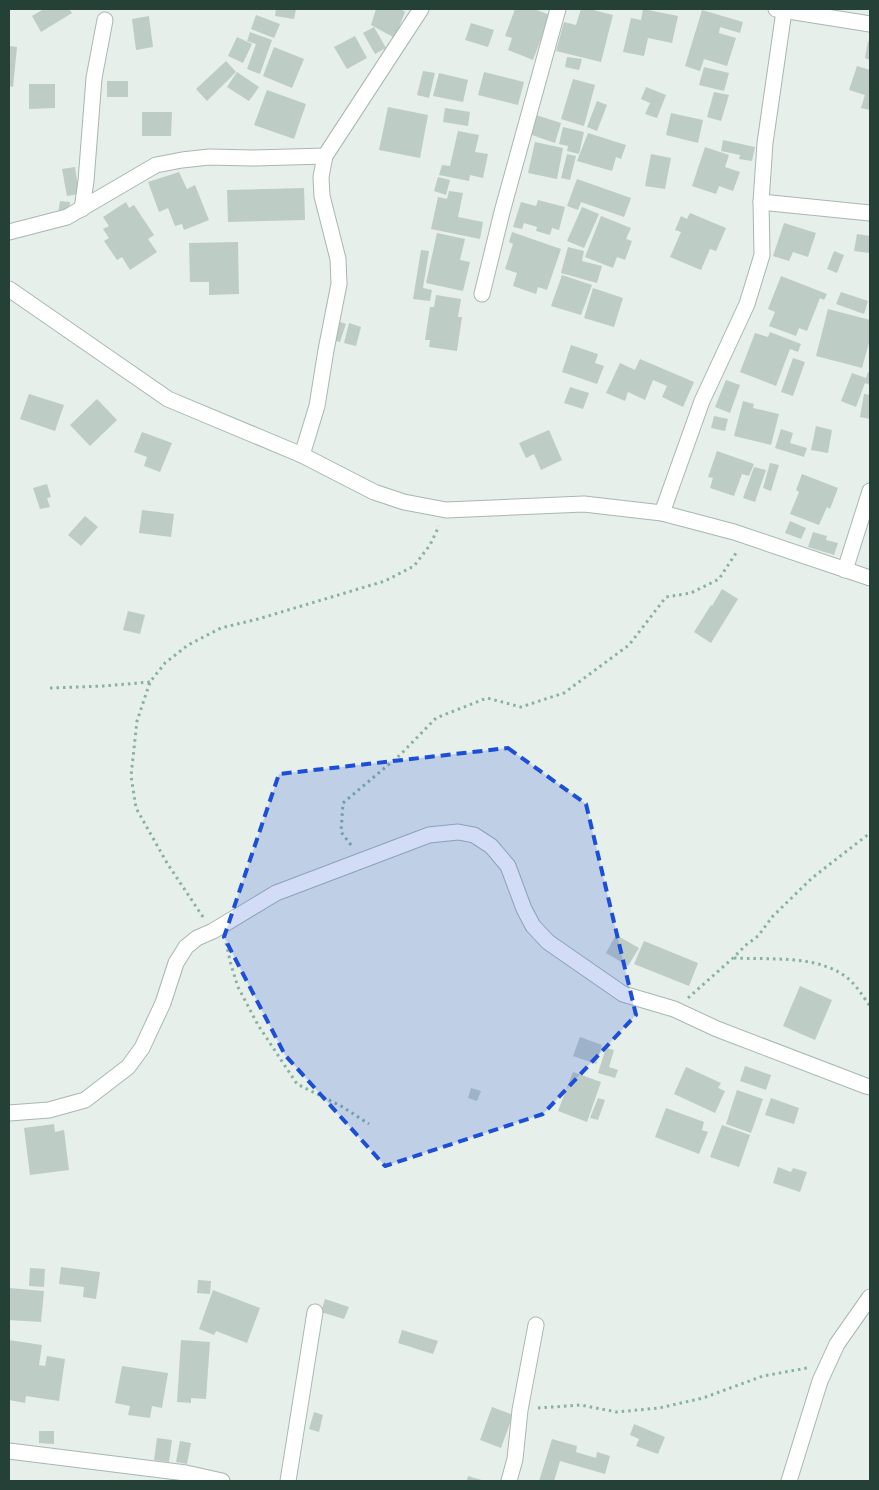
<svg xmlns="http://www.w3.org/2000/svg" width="879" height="1490" font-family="Rubik,sans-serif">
<rect width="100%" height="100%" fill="#e6efea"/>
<!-- building -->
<g fill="#beccc6">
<path d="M44,9H69L72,13L41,32L32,16Z"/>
<path d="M276,9H296L294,19L275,16Z"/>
<path d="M376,9H401L405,12L395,38L371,25Z"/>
<path d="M515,9H534L550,15L533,60L508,50L512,38L505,36Z"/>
<path d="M581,9H589L613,15L601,62L556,51L564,22L576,25Z"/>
<path d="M643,9L678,16L672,43L648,38L644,56L623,52L631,18L641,20Z"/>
<path d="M702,10L743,22L740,33L720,27L719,33L736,38L727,66L704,59L700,71L685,66Z"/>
<path d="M256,15L280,24L274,38L251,29Z"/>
<path d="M149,16L153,47L136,50L132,19Z"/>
<path d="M471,23L494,30L488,47L465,40Z"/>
<path d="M374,27L386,48L375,54L363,33Z"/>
<path d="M250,32L272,40L260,74L247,69L256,44L247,41Z"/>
<path d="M355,36L367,58L347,69L334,47Z"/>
<path d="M237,37L252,44L243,63L228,56Z"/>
<path d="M868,41L870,42V60L865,58Z"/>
<path d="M9,46L17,47L13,87L9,86Z"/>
<path d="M274,47L304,59L292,88L263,76Z"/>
<path d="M567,57L582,59L579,70L565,67Z"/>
<path d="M226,61L236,72L207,101L196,89Z"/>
<path d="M857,66L870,70V110L861,108L865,95L849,90Z"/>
<path d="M704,67L729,73L724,91L699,85Z"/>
<path d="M423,71L435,73L429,98L417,95Z"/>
<path d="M237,72L259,87L249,101L227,87Z"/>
<path d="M484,72L524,82L518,105L478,95Z"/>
<path d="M439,73L468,80L463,102L433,96Z"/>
<path d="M573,79L595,85L584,126L561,119Z"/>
<rect x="107" y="81" width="21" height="16"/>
<path d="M29,84H55V108L29,109Z"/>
<path d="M646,87L666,95L657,118L645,114L650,103L641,99Z"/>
<path d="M267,90L306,104L294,139L254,125Z"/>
<path d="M714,92L729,95L721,121L707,117Z"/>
<path d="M597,101L607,105L597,131L587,127Z"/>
<path d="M388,107L428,115L420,158L379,150Z"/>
<path d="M445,108L470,112L468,126L443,122Z"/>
<path d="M142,112H172L171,136H142Z"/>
<path d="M671,113L703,120L698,143L666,135Z"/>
<path d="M536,115L561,123L555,143L529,134Z"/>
<path d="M563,127L584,132L579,154L567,151L568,146L559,144Z"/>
<path d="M458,131L479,135L475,152L488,154L483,178L470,175L469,181L439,175L442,165L450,166Z"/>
<path d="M588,133L626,145L621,159L616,157L612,171L577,161Z"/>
<path d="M723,140L755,147L752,161L739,159L740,155L721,151Z"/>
<path d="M535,142L563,148L557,179L528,173Z"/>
<path d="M705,147L729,155L725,167L740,172L733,191L719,186L716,194L692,186Z"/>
<path d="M567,154L576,156L570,180L561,178Z"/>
<path d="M651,154L671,158L665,189L645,186Z"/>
<path d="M75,167L79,194L67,196L62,169Z"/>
<path d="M179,172L187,189L195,185L209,220L184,230L182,224L175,226L168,208L159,212L148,182Z"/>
<path d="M438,177L450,180L446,195L434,191Z"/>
<path d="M577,179L631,198L624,217L581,202L578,210L567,206Z"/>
<path d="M304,188L305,220L228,222L227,190Z"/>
<path d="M449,191L463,193L458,217L483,222L480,239L431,229L438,197L447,199Z"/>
<path d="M538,200L565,207L559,230L552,228L550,235L536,231L537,227L524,223L522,229L513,227L521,202L536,206Z"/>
<path d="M60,201L70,202L68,216L58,214Z"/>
<path d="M126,202L129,208L134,205L154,235L148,239L157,252L130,270L122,257L117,260L104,241L109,238L103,229L109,226L103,217Z"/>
<path d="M582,207L599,214L584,248L567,241Z"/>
<path d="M690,213L726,228L716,251L710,249L701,270L670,257L681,232L675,230L681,216L687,219Z"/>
<path d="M601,216L631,228L626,239L632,241L625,260L617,257L613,268L585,257Z"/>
<path d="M784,223L816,233L808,257L793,252L789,261L773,256Z"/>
<path d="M512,232L561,249L547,290L538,287L536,294L513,286L517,273L505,269L513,244L509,242Z"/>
<path d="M437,233L465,239L460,260L470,262L463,291L426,283Z"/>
<path d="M857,234L870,236V253L854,251Z"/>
<path d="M238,242L239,294L209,295V282H190L189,243Z"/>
<path d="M568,247L584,251L582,261L602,266L597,283L561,273Z"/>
<path d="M421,250L429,251L423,288L432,290L430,301L413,299Z"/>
<path d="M834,251L844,255L837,273L827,269Z"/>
<path d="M562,275L592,285L581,315L551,306Z"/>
<path d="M781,276L827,294L824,300L820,298L807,331L799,328L796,336L769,326L775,312L768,309Z"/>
<path d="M593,288L623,298L614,327L584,318Z"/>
<path d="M841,292L868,301L864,314L836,304Z"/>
<path d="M436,295L461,299L458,317H462L457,351L429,347L430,340H425L430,307H434Z"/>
<path d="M828,309L870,320V339L862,368L816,356Z"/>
<path d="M337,321L346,324L340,342L332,340Z"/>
<path d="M349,323L361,327L356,346L344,343Z"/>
<path d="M770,332L801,344L798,352L790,349L776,386L740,372L755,333L768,337Z"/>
<path d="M571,345L598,354L595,363L604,366L597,384L562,372Z"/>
<path d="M793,358L805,362L793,396L781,392Z"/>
<path d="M640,359L694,382L683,407L662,397L667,386L653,380L645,400L628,392L625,401L606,393L620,363L635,370Z"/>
<path d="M868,372L870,373V385L865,383L856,407L841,401L852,373L866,378Z"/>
<path d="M726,380L740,385L730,413L715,407Z"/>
<path d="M570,387L589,393L583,409L564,403Z"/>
<path d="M29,394L64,405L55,431L20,419Z"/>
<path d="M864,394L870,395V419L860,417Z"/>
<path d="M97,399L117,420L90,446L70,425Z"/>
<path d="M743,401L754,404L753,408L779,414L771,445L734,436Z"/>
<path d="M714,416L728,419L725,431L711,428Z"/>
<path d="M816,426L832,430L828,453L811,450Z"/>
<path d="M781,429L793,433L790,443L807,448L804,457L775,448Z"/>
<path d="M549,430L562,460L541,470L534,454L526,458L519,443Z"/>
<path d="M142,432L172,443L160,472L144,466L147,457L134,452Z"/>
<path d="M717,451L754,464L749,476L742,474L734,496L710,488L713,478L708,477Z"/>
<path d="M770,463L779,465L771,491L763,488Z"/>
<path d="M754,467L766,470L755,502L743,498Z"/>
<path d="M802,474L838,488L830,509L827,507L819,525L790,514L799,492L796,490Z"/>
<path d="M47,484L51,497L47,498L50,507L40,509L33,488Z"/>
<path d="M142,510L174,514L171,537L139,533Z"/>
<path d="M85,516L98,527L81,546L68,535Z"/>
<path d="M790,521L806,528L801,539L785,533Z"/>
<path d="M813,532L827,536L826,540L838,543L834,555L808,547Z"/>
<path d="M722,589L738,599L711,643L694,632L711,605L712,606Z"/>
<path d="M128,611L145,615L140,634L123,630Z"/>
<path d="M616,935L639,948L628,966L606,953Z"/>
<path d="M644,941L698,963L689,986L634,964Z"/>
<path d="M800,986L832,1000L815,1040L783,1026Z"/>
<path d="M580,1037L602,1045L596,1064L573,1056Z"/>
<path d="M606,1048L614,1050L609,1067L618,1070L615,1078L598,1073Z"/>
<path d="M745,1066L771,1075L766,1090L740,1081Z"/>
<path d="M686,1067L721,1083L718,1088L725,1091L715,1113L674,1094Z"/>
<path d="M573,1072L601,1082L587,1122L558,1111Z"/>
<path d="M471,1088L481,1091L477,1101L468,1098Z"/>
<path d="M737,1090L763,1099L751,1133L726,1124Z"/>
<path d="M598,1098L605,1100L598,1120L590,1118Z"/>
<path d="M771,1098L799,1108L794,1124L765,1115Z"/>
<path d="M666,1108L704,1122L702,1130L708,1132L699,1154L655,1137Z"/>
<path d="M54,1124L55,1132L64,1130L69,1170L30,1175L24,1128Z"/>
<path d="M722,1125L750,1135L739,1167L710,1157Z"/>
<path d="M778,1167L791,1172L793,1168L807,1172L800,1192L773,1183Z"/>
<path d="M61,1267L100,1272L96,1299L83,1297L84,1287L59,1284Z"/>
<path d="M30,1268L45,1269L44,1287L29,1286Z"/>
<path d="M198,1280L211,1281L210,1294L197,1293Z"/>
<path d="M9,1288L44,1291L41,1322L9,1320Z"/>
<path d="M213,1290L260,1308L247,1343L216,1331L214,1335L199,1329Z"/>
<path d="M325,1299L349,1307L344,1319L321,1312Z"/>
<path d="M402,1330L438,1341L433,1354L398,1343Z"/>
<path d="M9,1340L42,1345L39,1365L45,1366L47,1356L65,1359L59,1401L26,1396L25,1403L9,1400L10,1379H9Z"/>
<path d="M181,1340L210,1342L206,1399L191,1398V1403L177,1402Z"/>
<path d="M122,1366L168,1373L162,1408L152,1406L150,1418L128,1415L130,1406L115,1403Z"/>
<path d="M492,1407L513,1415L501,1448L480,1440Z"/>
<path d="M314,1412L323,1415L319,1432L309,1429Z"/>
<path d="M634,1424L665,1437L658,1454L636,1446L639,1439L630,1435Z"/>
<path d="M39,1431H54V1444L39,1443Z"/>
<path d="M157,1438L172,1440L169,1462L154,1460Z"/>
<path d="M552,1439L577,1446L576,1452L596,1458L597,1452L610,1456L605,1474L560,1461L554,1481H539Z"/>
<path d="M180,1441L191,1443L187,1464L176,1462Z"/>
<path d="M468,1476L485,1481H467Z"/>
</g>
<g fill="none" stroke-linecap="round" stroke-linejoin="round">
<!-- street casing -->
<g stroke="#a8b7b1" stroke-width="17">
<g id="street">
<path d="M776,9L870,24"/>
<path d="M761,202L870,213"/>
<path d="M82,209L86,181L94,78L105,20"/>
<path d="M9,232L67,217L156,165L182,160L209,157L252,158L325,156"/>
<path d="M9,289L168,399L302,455L374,492L404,502L446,510L584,504L662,513L734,532L870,578"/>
<path d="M482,294L502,212L558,9"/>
<path d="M302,455L317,406L326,350L339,284L338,259L322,196L321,177L325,156L421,9"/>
<path d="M662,513L702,401L747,304L762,255L761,202L765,143L784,11"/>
<path d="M845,570L870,491"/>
<path d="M9,1113L49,1110L85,1100L128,1067L142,1048L163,1003L176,963L186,947L197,938L213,931L276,893L429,835L458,832L474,835L491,846L508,866L524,909L533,926L548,942L623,994L674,1009L717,1029L866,1086L870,1087"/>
<path d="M9,1451L186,1473L222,1481"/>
<path d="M288,1481L315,1312"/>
<path d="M509,1481L515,1459L520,1410L536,1325"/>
<path d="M789,1481L820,1381L837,1344L870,1297"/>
</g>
</g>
<!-- path -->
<g stroke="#88b1a1" stroke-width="3" stroke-dasharray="2.5 4" stroke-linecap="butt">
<path d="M50,688L104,686L150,682"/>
<path d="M351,845L341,832L343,803L400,755L436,718L487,698L521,707L564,693L629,645L666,597L691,593L719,579L738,550"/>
<path d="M203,917L167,863L136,808L131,776L137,721L150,682L165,663L188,645L221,628L258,619L385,581L414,566L430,545L439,526"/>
<path d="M226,943L231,965L238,987L258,1025L297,1084L341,1106L369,1124"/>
<path d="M734,958C771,960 822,954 851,981C858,988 864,998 870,1006"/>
<path d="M688,998L733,958L746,945L758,936L773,916L812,878L870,833"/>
<path d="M538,1408L581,1405L617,1412L659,1408L703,1398L763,1376L807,1368"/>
</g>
<!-- street -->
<use href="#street" stroke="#fff" stroke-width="15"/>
</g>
<!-- marked area -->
<path fill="#1d4ed8" fill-opacity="0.2" stroke="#1d4ed8" stroke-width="4" stroke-dasharray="10 6" stroke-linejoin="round" d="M508,748L586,804L636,1015L543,1114L385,1166L285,1055L224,937L279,774Z"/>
<!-- border -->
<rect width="879" height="1490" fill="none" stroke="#254137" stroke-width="20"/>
</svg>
